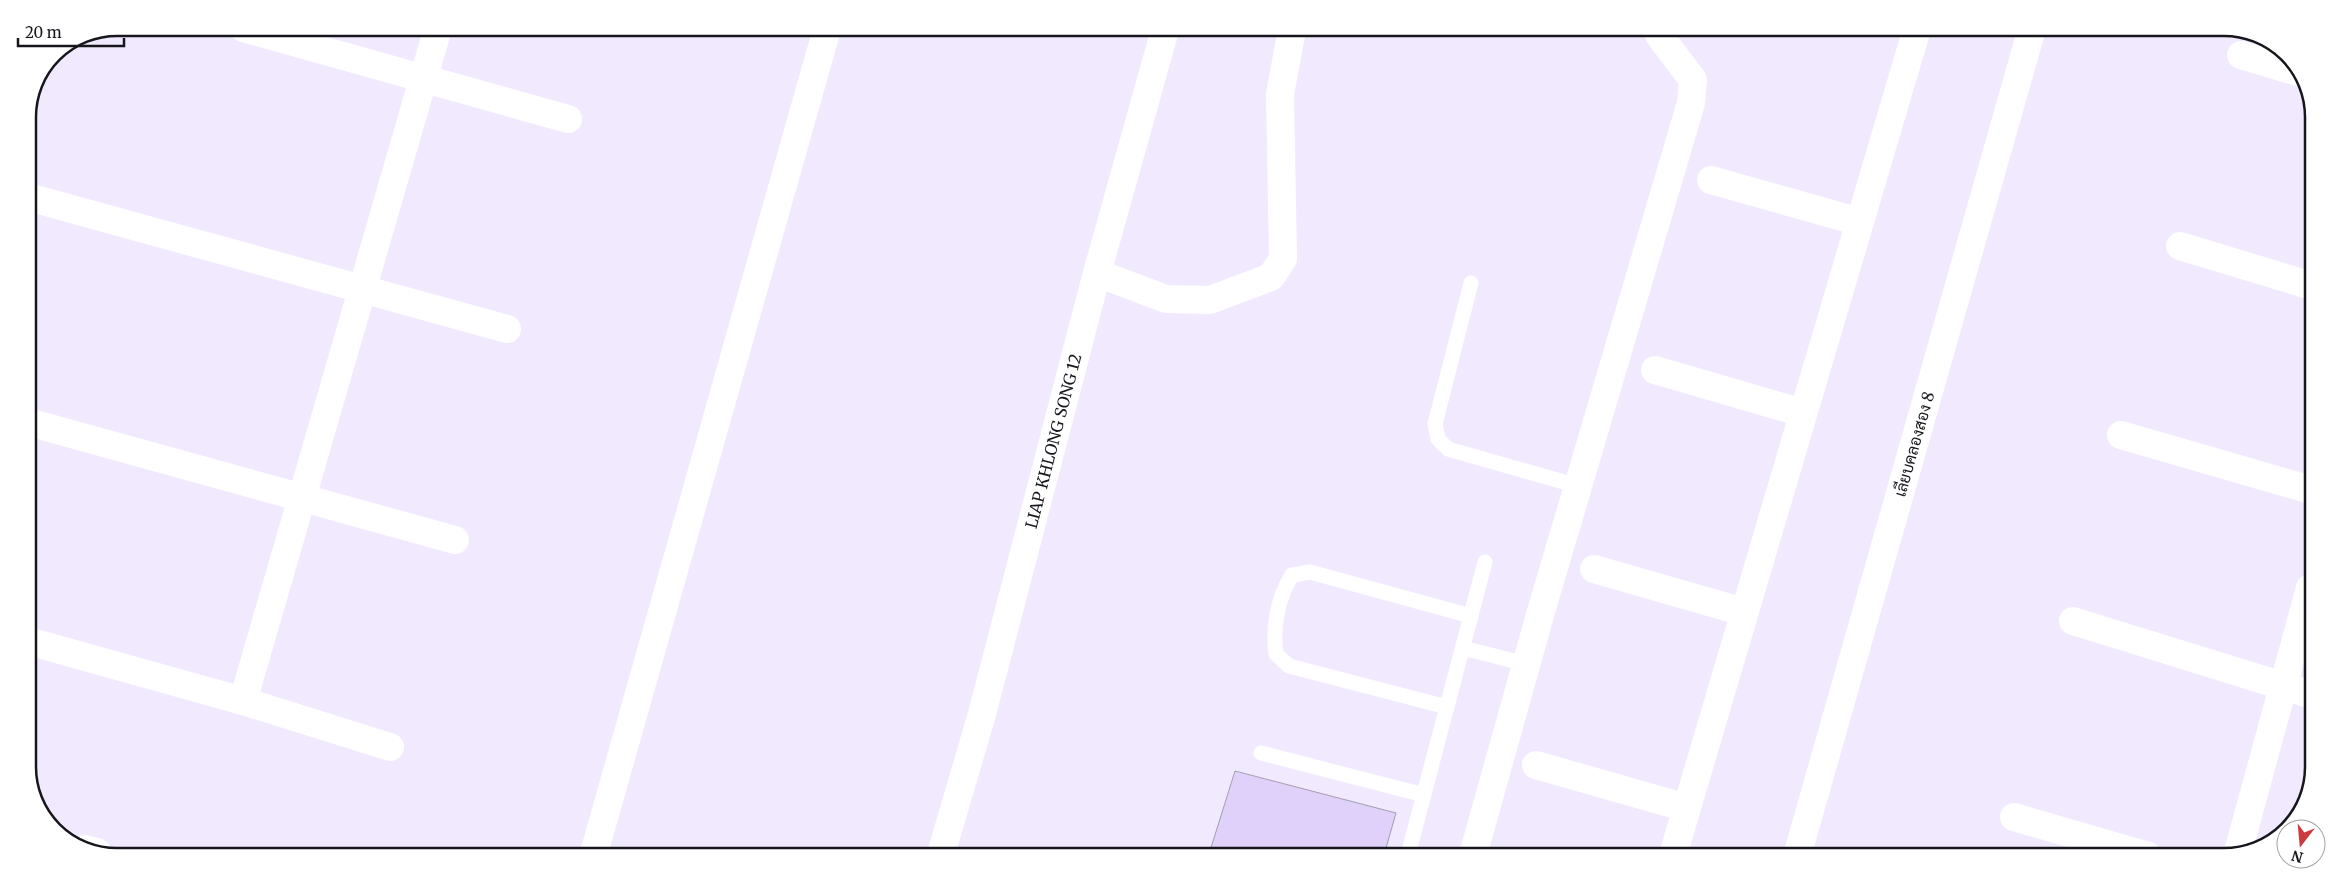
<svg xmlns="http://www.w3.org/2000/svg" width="2341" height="884" font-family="Merriweather,Sarabun,serif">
<rect width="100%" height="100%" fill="#f1eafe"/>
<!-- building -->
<path fill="#e0d1fb" stroke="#a39db0" d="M1235,771L1396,813L1384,855L1209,854Z"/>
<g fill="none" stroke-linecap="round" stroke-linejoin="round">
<!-- lane -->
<g stroke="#fff" stroke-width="15">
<path d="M1471,283L1435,424L1438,439L1448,449L1578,486"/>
<path d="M1463,648L1526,664"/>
<path d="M1447,707L1289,666L1276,654C1272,628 1278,597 1292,575L1310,572L1471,616"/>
<path d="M1261,753L1424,795"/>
<path d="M1408,855L1485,562"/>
</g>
<!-- street -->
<g stroke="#fff" stroke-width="28">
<path d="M243,28L568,119"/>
<path d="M2241,55L2298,72"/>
<path d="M1711,180L1860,222"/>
<path d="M28,197L507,329"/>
<path d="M2180,246L2312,286"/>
<path d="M1097,273L1166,299L1210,300L1271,277L1283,259L1280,94L1292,30"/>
<path d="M1655,370L1803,413"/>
<path d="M28,422L455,540"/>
<path d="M2121,435L2311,490"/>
<path d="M1594,569L1744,612"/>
<path d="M2073,621L2309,694"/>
<path d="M28,641L243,701L390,747"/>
<path d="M243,701L438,28"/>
<path d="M1536,765L1687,808"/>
<path d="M2014,817L2148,856"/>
<path d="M85,849L97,852"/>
<path d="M2238,852L2310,588"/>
<path d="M594,853L827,29"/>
<path id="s1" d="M941,854L982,714L1097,273L1165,30"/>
<path d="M1473,855L1540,615L1691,103L1693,80L1659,35L1658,31"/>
<path d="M1673,855L1916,32"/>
<path d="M1797,856L2031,32"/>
</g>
</g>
<g text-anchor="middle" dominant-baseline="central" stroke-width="4" stroke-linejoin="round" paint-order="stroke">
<!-- street labels -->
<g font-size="16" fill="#18161d" stroke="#fff">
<text stroke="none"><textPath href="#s1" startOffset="428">LIAP KHLONG SONG 12</textPath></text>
<text transform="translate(1914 444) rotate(-74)">เลียบคลองสอง 8</text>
</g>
</g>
<!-- crop -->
<path d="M0 0H2341V884H0ZM117 36H2224A81 81 0 0 1 2305 117V767A81 81 0 0 1 2224 848H117A81 81 0 0 1 36 767V117A81 81 0 0 1 117 36Z" fill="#fff" fill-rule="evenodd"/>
<path fill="none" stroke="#18161d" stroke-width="2.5" d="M117 36H2224A81 81 0 0 1 2305 117V767A81 81 0 0 1 2224 848H117A81 81 0 0 1 36 767V117A81 81 0 0 1 117 36Z"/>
<!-- north arrow -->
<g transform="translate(2301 844) rotate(196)"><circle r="24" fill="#ffffff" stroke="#a3a2a5"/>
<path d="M0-4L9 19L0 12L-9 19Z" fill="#ca3b3d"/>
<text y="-8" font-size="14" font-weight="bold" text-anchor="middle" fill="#18161d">N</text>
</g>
<!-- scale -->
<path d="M18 38v8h106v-8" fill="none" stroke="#18161d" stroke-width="2.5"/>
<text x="25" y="38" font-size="15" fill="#18161d" stroke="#ffffff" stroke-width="4" paint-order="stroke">20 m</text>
</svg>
